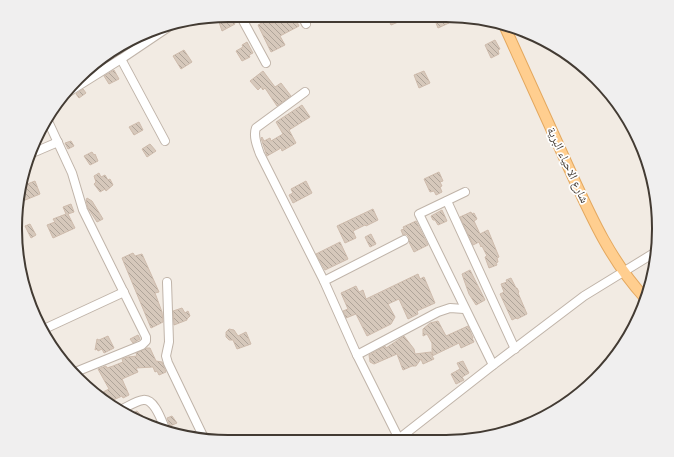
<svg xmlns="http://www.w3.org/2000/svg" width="674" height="457" font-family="Helvetica,'Noto Naskh Arabic',sans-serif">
<defs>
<pattern id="building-back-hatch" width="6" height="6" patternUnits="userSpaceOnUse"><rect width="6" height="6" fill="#d6c8bb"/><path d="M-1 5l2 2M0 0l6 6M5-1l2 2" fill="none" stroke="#afa499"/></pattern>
</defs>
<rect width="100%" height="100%" fill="#f2ebe3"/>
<!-- building -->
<g fill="url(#building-back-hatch)" stroke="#cebbac">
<path d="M226,15H228L231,20L232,19L235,24L222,31L218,19Z"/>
<path d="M288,16H294L299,26L280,36L285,45L271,52L258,25L269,19L271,24Z"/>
<path d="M388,18H408L391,25Z"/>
<path d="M434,18H447L449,23L438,28Z"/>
<path d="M495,40L500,49L498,50L499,54L491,58L485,45Z"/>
<path d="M247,42L253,53L249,55L250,57L242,61L236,51L243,47L242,45Z"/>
<path d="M184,50L192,62L181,69L173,56Z"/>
<path d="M114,70L119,79L109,84L104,76Z"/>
<path d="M263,71L275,87L281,83L291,96L277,106L265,88L263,90L261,87L258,90L250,81Z"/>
<path d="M424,71L430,83L419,88L414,75Z"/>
<path d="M83,89L86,93L79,98L76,94Z"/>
<path d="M302,105L310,117L289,130L296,143L282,151L281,148L267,156L261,138L262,137L264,141L270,138L271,141L283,134L276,122Z"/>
<path d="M139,122L143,130L134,135L129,127Z"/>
<path d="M71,141L74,146L68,149L65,143Z"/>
<path d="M150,144L156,151L147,157L142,149Z"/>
<path d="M92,152L94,155L95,154L98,161L90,165L84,156Z"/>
<path d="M439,172L443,181L440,182L442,186L440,187L442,192L436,195L434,191L430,192L424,179Z"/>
<path d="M99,173L101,177L105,175L108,180L110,179L113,185L106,191L105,189L100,192L94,184L96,182L94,176Z"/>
<path d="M35,181L40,194L18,203L22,186Z"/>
<path d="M306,181L312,193L293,203L289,195L293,193L291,189Z"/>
<path d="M87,198L92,201L103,219L97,222L88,208L86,200Z"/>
<path d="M71,204L74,212L68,214L75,228L53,238L47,225L55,222L53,219L66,214L63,207Z"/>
<path d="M373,209L378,220L366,226L365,225L353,231L356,238L345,243L337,226Z"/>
<path d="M442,210L447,221L438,225L435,220H433L431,216Z"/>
<path d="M471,212L472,214L474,213L477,219L474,221L480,234L488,230L499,257L497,258L498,262L496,263L497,265L489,268L485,257L487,256L482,246L481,247L479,242L473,245L460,217Z"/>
<path d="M416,221L428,245L414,252L409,242V237L406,234L403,235L401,230L404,229L403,227Z"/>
<path d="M30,224L36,235L31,238L25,226Z"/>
<path d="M371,234L376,244L370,247L365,237Z"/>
<path d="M340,242L348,259L325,270L316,254Z"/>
<path d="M133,253L135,256L142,254L159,292L155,293L162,312L163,322L151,328L122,258Z"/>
<path d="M470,270L485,300L476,305L469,294L463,277L462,274Z"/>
<path d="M418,274L420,279L424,277L435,303L417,311L418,314L408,319L399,299L388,304L395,317L391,324L367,336L356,314L346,318L343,311L348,309L341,293L356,286L359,292L363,290L366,299Z"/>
<path d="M511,278L516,288H517L519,292L518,293L527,314L517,319L516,318L512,320L500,294L504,292L501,284L507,282L506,280Z"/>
<path d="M182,308L185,313L188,311L190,316L187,319V320L174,325L173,311Z"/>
<path d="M438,321L446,336L468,326L473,338H472L474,342L461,348L459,343L432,356L434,359L423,364L421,359L416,366H412L403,370L397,354L374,364L370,362L369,355L385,346L386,348L404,336L414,349L415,354L431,352L432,355V343L427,334L423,336V329L430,323Z"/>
<path d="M229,329L234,330L238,336L246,332L251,344L237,349L233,340H229L226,337V332Z"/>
<path d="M138,335L140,339L133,343L130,339Z"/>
<path d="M108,336L114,348L104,353L102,349L98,351L97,349L95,350L97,339L99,340Z"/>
<path d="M147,348H150L156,361L162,362L166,372L159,375L157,371L155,372L153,367L136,368L138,372L122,379L129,395L123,398L122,396L109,402L102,397L105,396L103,392L109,389L98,369L106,366L107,368L113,366L123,362L122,359L128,357L137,356L136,353Z"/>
<path d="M463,361L469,373L462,377L464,380L456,384L451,374L460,369L457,363Z"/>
<path d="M137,411L141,415H142L147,424L135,420L132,413Z"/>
<path d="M172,416L177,423L170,426L167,418Z"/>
</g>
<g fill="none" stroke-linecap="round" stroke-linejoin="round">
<!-- minor casing -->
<g stroke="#c0b4a9" stroke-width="10">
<g id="minor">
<path d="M240,15L266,63"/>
<path d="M302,16L306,24"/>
<path d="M121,59L165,141"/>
<path d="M305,92L256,128C253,136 257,146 260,154L324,281L357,355L399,439"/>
<path d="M62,96L121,59L173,24"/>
<path d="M47,119L72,173L83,210L146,337V341L142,345L73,373"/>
<path d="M30,154L58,142"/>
<path d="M465,192L419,214L493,365"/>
<path d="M447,201L515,349"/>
<path d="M324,281L404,240"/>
<path d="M167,282L169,342L166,356L168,363L204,438"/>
<path d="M42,330L124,292"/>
<path d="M357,355L438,312L450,308L464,309"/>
<path d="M120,410C127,407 136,401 143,400C155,398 162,422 166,431"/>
<path d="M396,441L493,365L584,296L654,253"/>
</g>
</g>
<!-- major casing -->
<g stroke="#e4a85f" stroke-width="12">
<path id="major" d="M504,25C525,71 546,118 567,164C589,212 609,259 645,298"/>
</g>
<!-- minor -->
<use href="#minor" stroke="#fff" stroke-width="8"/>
<!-- major -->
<use href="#major" stroke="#ffce8f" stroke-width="10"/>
</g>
<g text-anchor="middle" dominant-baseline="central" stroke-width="3.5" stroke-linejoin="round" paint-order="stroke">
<!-- street labels -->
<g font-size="12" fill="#433b33" stroke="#fff">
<text transform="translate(568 165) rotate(65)">شارع الاحياء البرية</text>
</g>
</g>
<!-- crop -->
<path d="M0 0H674V457H0ZM228 22H446A206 206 0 0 1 652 228V229A206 206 0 0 1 446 435H228A206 206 0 0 1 22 229V228A206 206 0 0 1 228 22Z" fill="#f0efef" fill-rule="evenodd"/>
<path fill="none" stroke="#433b33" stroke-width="2" d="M228 22H446A206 206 0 0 1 652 228V229A206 206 0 0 1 446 435H228A206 206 0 0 1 22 229V228A206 206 0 0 1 228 22Z"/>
</svg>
